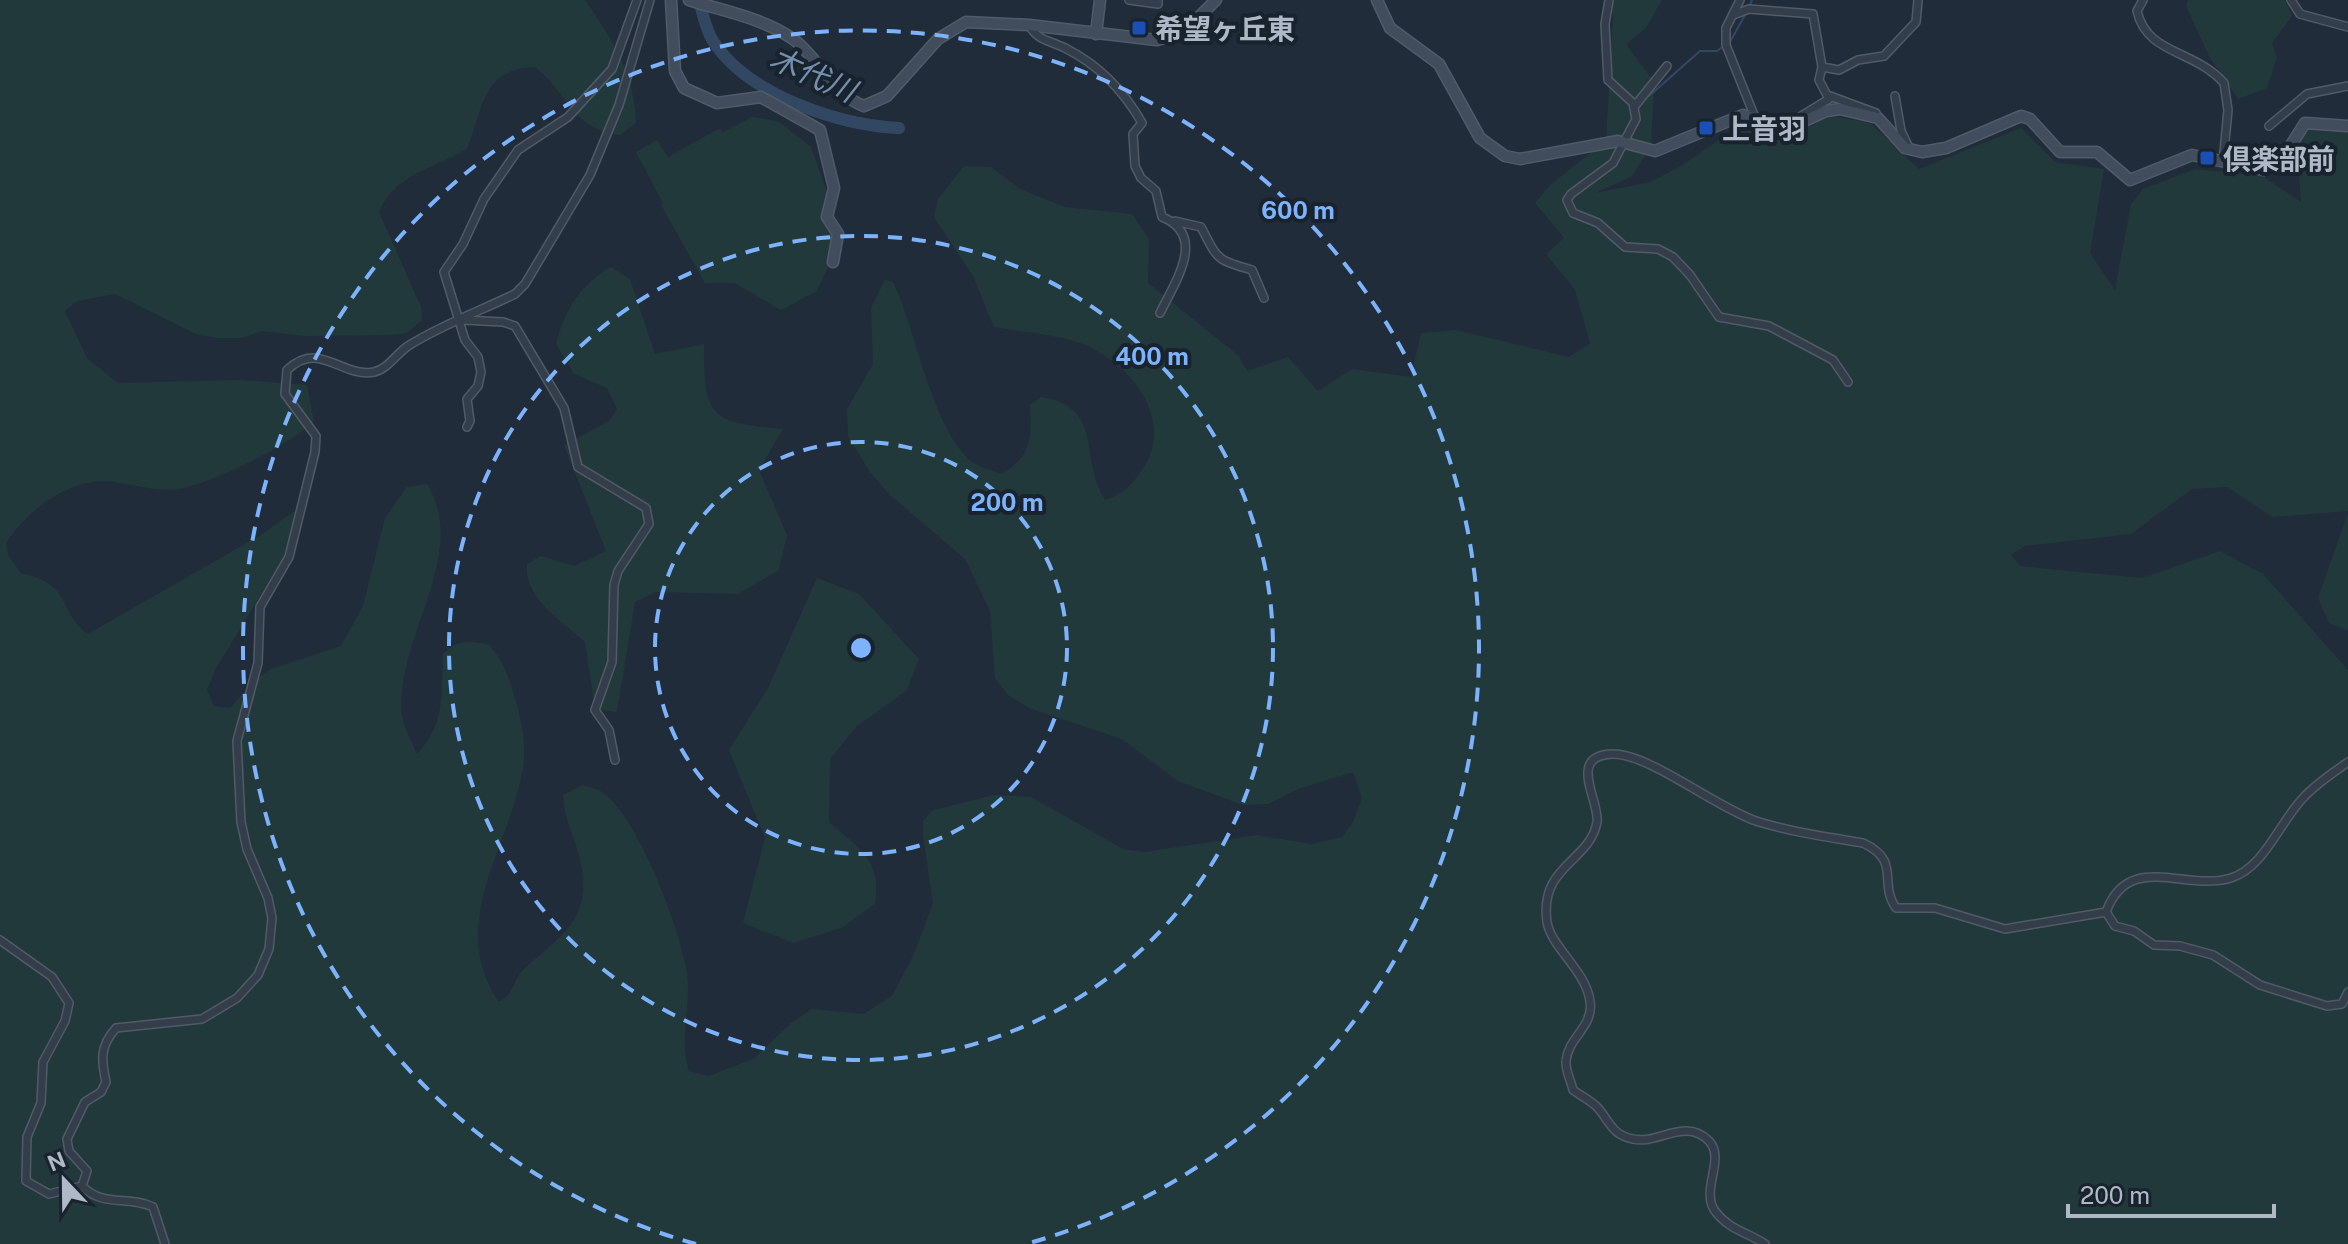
<svg xmlns="http://www.w3.org/2000/svg" width="2348" height="1244" font-family="'Public Sans','Noto Sans JP',sans-serif">
<rect width="100%" height="100%" fill="#202c3a"/>
<!-- green -->
<g fill="#22393b">
<path d="M0,0H585C612,39 635,74 636,123L620,135C573,130 568,93 535,67C480,69 483,111 467,149C433,169 395,174 379,212L421,307L422,320L407,333L390,335L304,336L262,331L242,338H217L196,334L115,294L77,301L65,311L87,358L118,383L239,380L307,385L314,422C288,445 213,484 178,489C153,493 130,482 105,481C65,481 27,511 6,543L8,555L21,573C74,585 56,610 88,634L261,535L297,509L294,540L215,670L207,690L214,706L230,708L256,679L271,669L341,646L363,606L385,518L407,487L427,484C471,555 394,639 402,714C404,728 411,741 417,754C446,723 441,695 443,654C457,639 468,641 488,644C502,659 507,672 513,692C521,716 527,743 523,769C509,847 446,926 499,1002C517,991 512,980 524,969C564,933 595,918 579,855C573,834 564,818 563,795L582,785C590,787 599,789 605,794C640,823 677,922 686,967C693,1002 678,1037 689,1071L709,1076L755,1058L791,1023L812,1009L863,1014L892,996L914,954L933,903L923,835V821L933,810L994,795L1031,797L1123,849L1145,852L1257,835L1312,844L1342,837L1353,822L1362,798L1353,772L1298,789L1268,804L1243,805L1178,781L1122,739L1029,708L1008,695L995,678L990,611L965,559L890,495L870,472L848,436L847,409L873,364L871,308L885,280L893,282C916,329 931,427 972,462C979,467 992,470 1001,474C1033,456 1031,438 1030,405L1041,397C1105,407 1078,456 1105,500C1124,493 1130,487 1142,470C1175,423 1135,369 1090,347C1067,335 1021,332 994,327L973,276L934,217L938,199L964,166L991,167L1020,189L1065,207L1132,214L1149,239L1148,283L1239,356L1247,371L1288,357L1318,391L1352,369L1411,377L1421,333L1456,330L1569,357L1590,343L1575,290L1546,254L1564,238L1535,203L1550,185L1606,141L1613,16L1609,0H1662L1646,28L1626,44L1654,82L1651,147L1631,177L1595,193L1651,182L1684,164L1750,119L1786,137L1832,116L1870,123L1919,169L2021,128L2055,162L2104,169L2090,253L2115,290L2131,204L2143,189L2195,169L2262,176L2301,202L2297,143L2313,126L2348,128V511L2272,517L2227,487L2192,489L2131,534L2025,546L2011,555L2020,566L2142,578L2220,551L2263,574L2348,670V1244H0Z"/>
<path d="M2188,0H2285L2292,16L2272,43L2277,58L2267,88L2238,99L2209,56L2186,6Z"/>
<path d="M752,117L778,121L811,147L828,195L822,216L832,230L829,265L817,291L781,310L735,283H705L661,205L663,203L636,152L657,140L668,157L720,128L723,132Z"/>
<path d="M611,267L630,279L655,354L704,344C703,418 712,423 783,429L759,470L787,535L779,570L738,594L656,592L635,602L617,712L595,709L585,642C561,620 524,599 527,564L541,556L574,566L606,551L564,445L609,421L617,409L607,388L574,374L556,344C565,309 580,285 611,267Z"/>
<path d="M2348,513V631L2329,623L2318,598Z"/>
<path d="M817,578L859,594L919,659L907,690L857,726L830,759L829,822C860,850 882,859 875,904L841,928L793,943L743,923L765,838L729,750L768,688Z"/>
</g>
<g fill="none" stroke-linecap="round" stroke-linejoin="round">
<!-- stream -->
<g stroke="#324862" stroke-width="2">
<path d="M1749,7L1752,0"/>
<path d="M1730,42L1746,13"/>
<path d="M1649,96L1700,51H1717L1724,46"/>
</g>
<!-- river -->
<path stroke="#324862" stroke-width="12" d="M699,0C703,14 705,28 713,41C748,95 838,125 899,128"/>
<!-- street casing -->
<g stroke="#515b67" stroke-width="10">
<g id="street">
<path d="M1129,0L1158,4V0"/>
<path d="M1609,0L1605,24L1608,80L1633,103L1636,119L1613,163L1571,194L1567,200L1573,213L1598,223L1625,247L1658,249L1673,257L1690,275L1719,317L1769,326L1833,360L1848,382"/>
<path d="M1740,0L1726,28V45L1754,115"/>
<path d="M2143,0L2137,11C2147,55 2194,49 2224,83L2228,110L2223,162"/>
<path d="M2291,0L2300,14L2348,27"/>
<path d="M1733,15L1749,9L1813,14L1822,67L1819,80L1829,99L1785,126"/>
<path d="M1029,25C1038,41 1049,40 1065,48C1099,65 1124,91 1142,123L1133,134L1135,166L1141,178L1156,191L1162,217C1208,235 1175,282 1160,313"/>
<path d="M1822,67L1839,70L1858,60L1884,56L1916,22L1918,0"/>
<path d="M1830,96L1876,113"/>
<path d="M1895,96L1901,131L1910,150"/>
<path d="M1634,107L1667,66"/>
<path d="M2269,126L2307,94L2348,86"/>
<path d="M1175,221L1201,227C1218,259 1215,260 1252,270L1264,298"/>
<path d="M463,320L503,322L515,326L564,408L578,467L646,508L649,524L618,571L614,585L612,662L595,710L609,730L615,760"/>
<path d="M467,427L470,421L467,399L478,386L481,372L478,357L465,340L444,272L463,244L484,199L518,150L568,117L612,69L637,0"/>
<path d="M2106,912C2129,850 2185,892 2231,878C2265,867 2280,821 2304,797C2317,783 2333,773 2348,762"/>
<path d="M2106,912L2115,926L2134,931L2154,945L2180,946L2213,955L2260,985L2327,1006L2342,1004L2348,992"/>
<path d="M0,940L52,977L69,1003L65,1021L43,1062L41,1103L27,1137L26,1181L49,1194L82,1186"/>
<path d="M165,1244L153,1207C129,1195 103,1208 82,1186L87,1171L69,1151L67,1139L85,1102L101,1092L106,1082C101,1059 100,1046 116,1028L202,1019L237,998L258,975L269,949L272,918L268,898L247,849L241,822L237,741L258,663L260,607L289,557L315,452L316,436L285,394L287,370C319,339 341,378 374,372C388,369 396,354 408,346C441,325 480,311 515,294L525,284L590,175L619,105L650,0"/>
<path d="M1765,1244C1747,1232 1729,1230 1715,1211C1700,1190 1726,1159 1709,1141C1685,1117 1658,1145 1633,1139C1612,1135 1610,1122 1598,1108C1592,1101 1581,1096 1573,1090C1571,1081 1565,1070 1566,1061C1568,1037 1594,1027 1590,1001C1586,971 1551,947 1547,922C1539,865 1590,862 1597,822C1600,801 1566,755 1613,754C1650,754 1715,807 1756,821C1790,832 1828,837 1863,843C1902,861 1878,883 1896,908H1935L2005,929L2106,912"/>
</g>
</g>
<!-- secondary casing -->
<g stroke="#515b67" stroke-width="13">
<g id="secondary">
<path d="M671,0L675,71L684,88L717,103L761,97L820,130L834,188L827,217L838,234L833,262"/>
<path d="M689,0C723,11 763,18 793,39C819,58 833,95 864,106L887,96L938,39L966,22L1029,25L1157,40L1185,31L1216,0"/>
<path d="M1377,0L1390,28L1439,64L1480,138L1505,156L1520,159L1618,141L1655,151L1743,115L1791,127L1826,111L1840,109L1878,118L1905,148L1922,152L1946,148L2021,116L2030,119L2060,152H2097L2130,180L2192,155L2263,170L2282,159L2305,123L2348,126"/>
<path d="M1096,34L1100,0"/>
</g>
</g>
<!-- street -->
<use href="#street" stroke="#343e4a" stroke-width="7"/>
<!-- secondary -->
<use href="#secondary" stroke="#414d5d" stroke-width="10"/>
</g>
<!-- distance rings -->
<g fill="none" stroke="#7db3fc" stroke-width="4" stroke-dasharray="14 10">
<circle cx="861" cy="648" r="206"/>
<circle cx="861" cy="648" r="412"/>
<path d="M696 1244A618 618 0 1 1 1026 1244"/>
</g>
<!-- markers -->
<g fill="#1a4fb4" stroke="#19232e" stroke-width="3">
<rect x="1131" y="20" width="16" height="16" rx="4"/>
<rect x="1698" y="120" width="16" height="16" rx="4"/>
<rect x="2199" y="150" width="16" height="16" rx="4"/>
</g>
<g text-anchor="middle" dominant-baseline="central" stroke-width="8" stroke-linejoin="round" paint-order="stroke">
<!-- poi labels -->
<g font-size="28" font-weight="bold" fill="#aeb8c6" stroke="#19232e" text-anchor="start">
<text x="1155" y="28">希望ヶ丘東</text>
<text x="1722" y="128">上音羽</text>
<text x="2223" y="158">倶楽部前</text>
</g>
<!-- water labels -->
<g font-size="30" font-style="italic" fill="#7490b0" stroke="#19232e">
<text transform="translate(813 74) rotate(24)">木代川</text>
</g>
</g>
<circle cx="861" cy="648" r="12" fill="#7db3fc" stroke="#19232e" stroke-width="4"/>
<g font-size="24" text-anchor="middle" font-weight="bold" fill="#7db3fc" stroke="#19232e" stroke-width="8" stroke-linejoin="round" paint-order="stroke">
<text x="1298" y="219">600 m</text>
<text x="1152" y="365">400 m</text>
<text x="1007" y="511">200 m</text>
</g>
<!-- north arrow -->
<g transform="translate(64 1180) rotate(338)" stroke="#19232e" stroke-width="6" paint-order="stroke">
<path d="M0-6L14 30L0 20L-14 30Z" fill="#aeb8c6"/>
<text y="-12" font-size="22" font-weight="bold" text-anchor="middle" fill="#aeb8c6">N</text>
</g>
<!-- scale -->
<path d="M2068 1204v12h206v-12" fill="none" stroke="#aeb8c6" stroke-width="4"/>
<text x="2080" y="1204" font-size="24" fill="#aeb8c6" stroke="#19232e" stroke-width="6" paint-order="stroke">200 m</text>
</svg>
